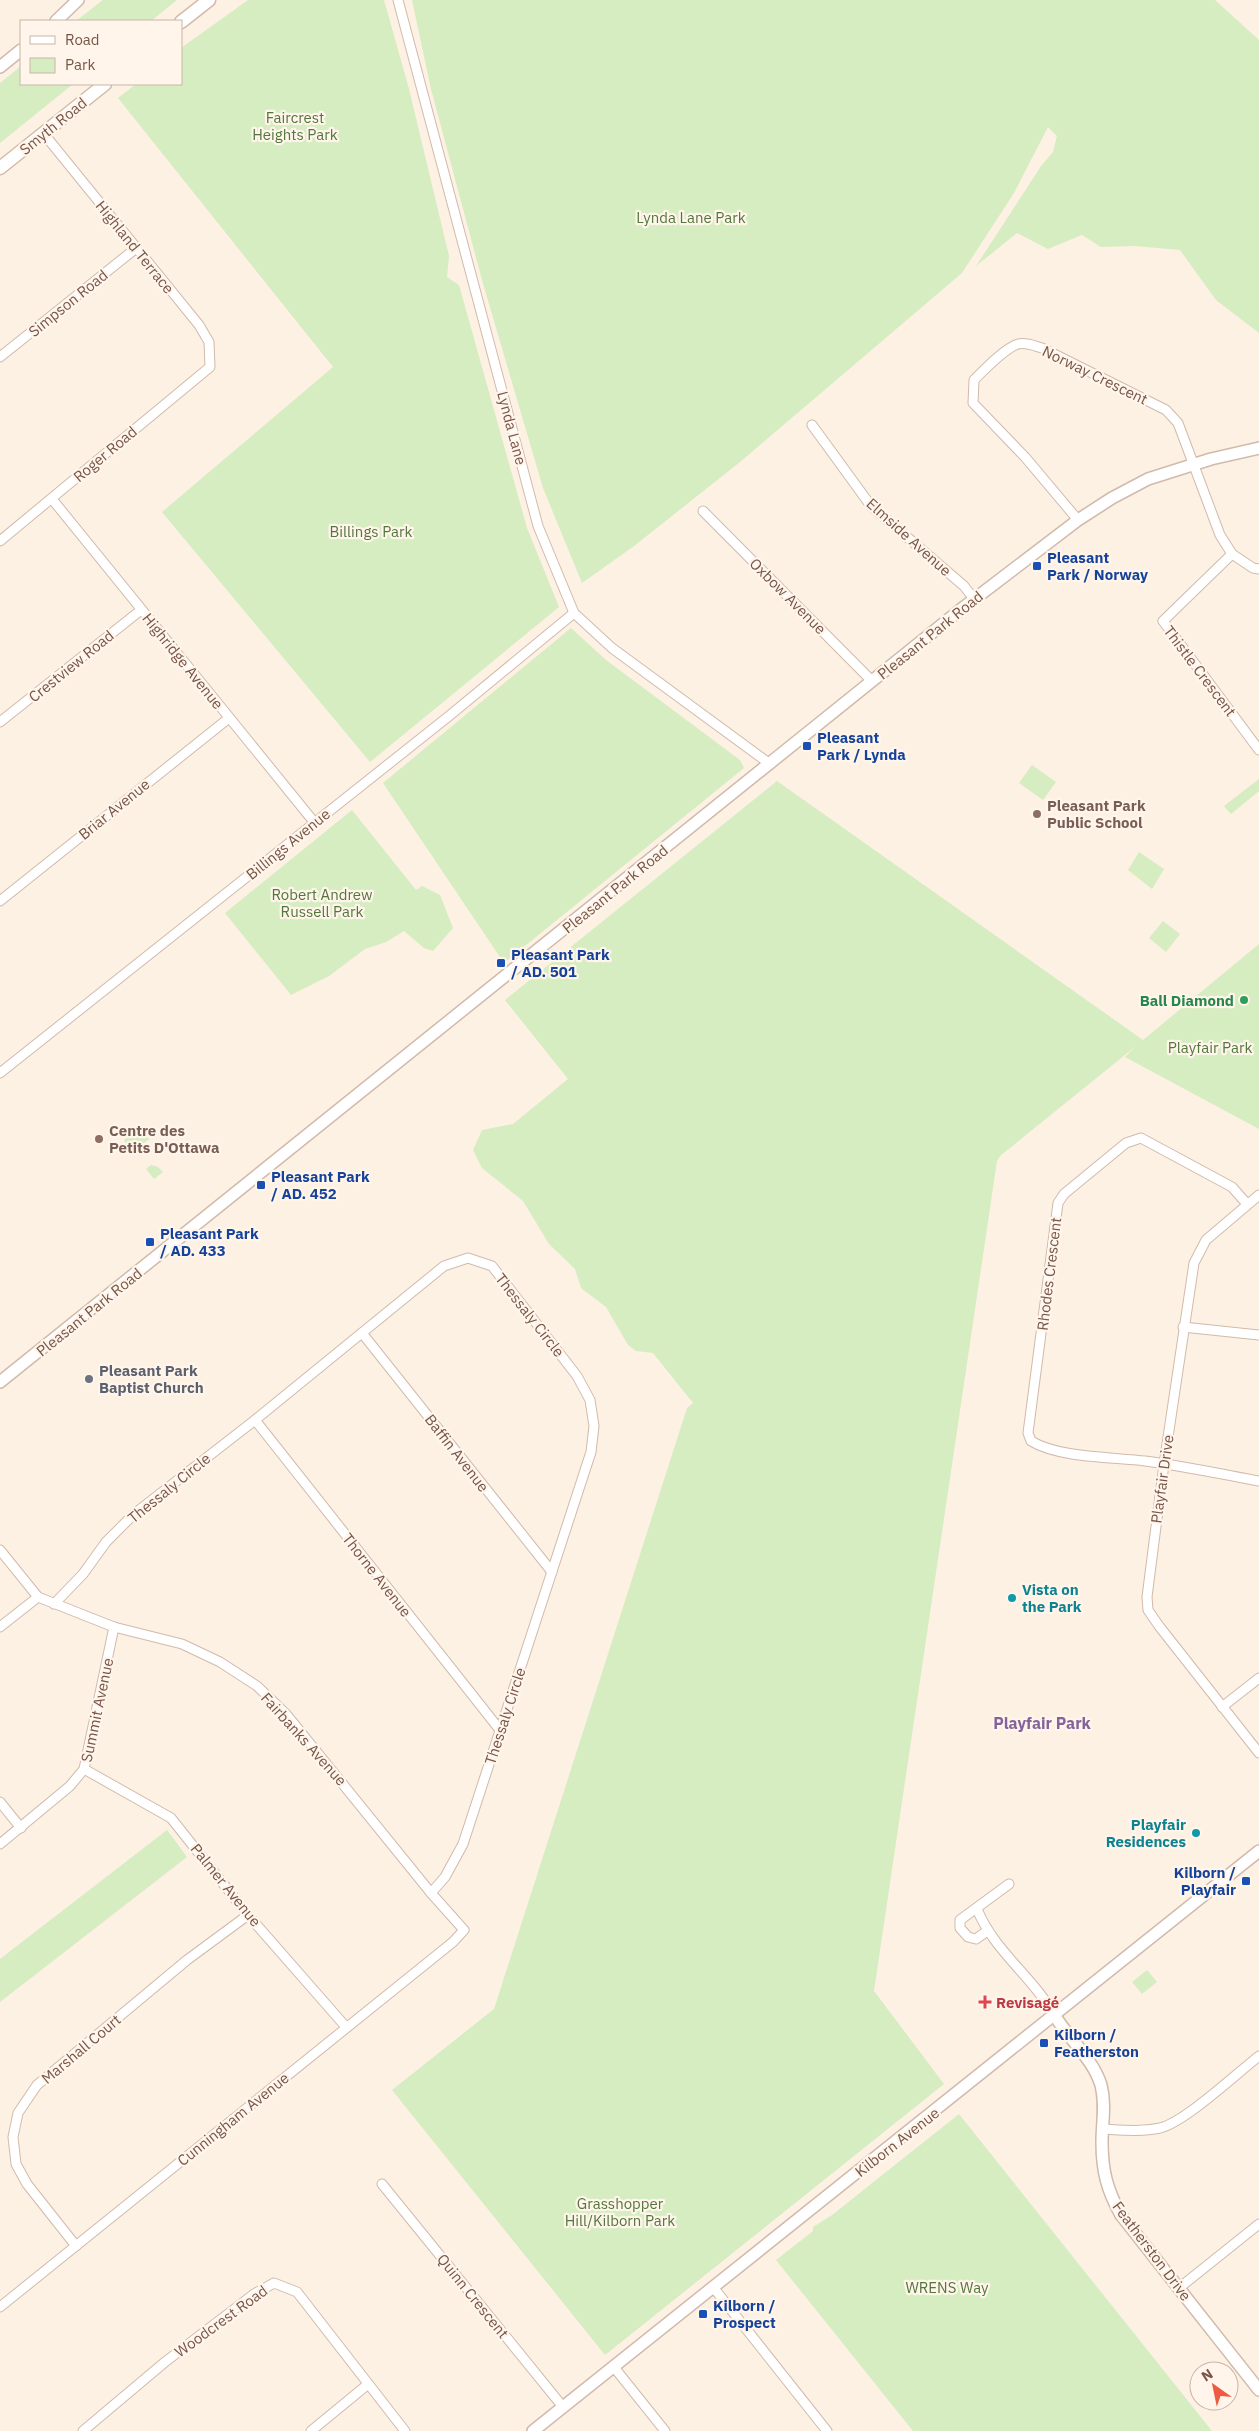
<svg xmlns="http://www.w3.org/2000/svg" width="1259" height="2431" font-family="'IBM Plex Sans',sans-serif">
<rect width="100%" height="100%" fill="#fdf1e3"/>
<!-- green -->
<g fill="#d6ecc1">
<path d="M103,0H177L151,21H76Z"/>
<path d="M248,0H384L409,89L449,256L447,277L459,285L527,528L559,607L370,762L162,512L333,367L118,98L136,84H181V48Z"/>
<path d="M412,0H1215L1259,40V333L1216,300L1180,250L1135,246L1101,247L1082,235L1048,249L1017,233L976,266L1041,166L1053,152L1057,136L1048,127L1014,193L962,273L740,462L634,546L582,583L543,488L482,280L431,89Z"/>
<path d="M21,66V84H73L0,143V83Z"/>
<path d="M571,628L606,660L740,760L744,768L504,963L383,783Z"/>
<path d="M1032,765L1056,782L1043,800L1019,783Z"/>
<path d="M1259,779V791L1231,814L1224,806Z"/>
<path d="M777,781L1143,1040L1259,944V1129L1125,1057L1136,1046L1000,1156L997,1161L874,1991L944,2084L605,2355L392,2090L494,2009L687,1408L693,1403L653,1353L636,1351L628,1345L606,1307L581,1288L575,1269L549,1244L523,1201L482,1168L473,1150L482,1130L513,1124L568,1079L505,1000Z"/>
<path d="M352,810L416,890L422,886L440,895L453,928L433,951L424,948L404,931L386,942L365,949L329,976L291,995L225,913Z"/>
<path d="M1139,852L1164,869L1152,889L1128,870Z"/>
<path d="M1163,921L1180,934L1166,952L1149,938Z"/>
<path d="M140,1128L149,1139L140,1146L129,1147L124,1140Z"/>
<path d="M151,1165L158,1167L163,1172L154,1179L146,1169Z"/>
<path d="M167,1830L187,1857L0,2002V1959Z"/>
<path d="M1147,1970L1157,1982L1142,1994L1132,1982Z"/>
<path d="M959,2114L1212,2431H913L776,2260L813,2231V2227L832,2215Z"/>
</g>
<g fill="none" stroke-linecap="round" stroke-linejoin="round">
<!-- minor casing -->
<g stroke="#d1baac" stroke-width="11">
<g id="minor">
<path d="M398,0L538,526L574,613L612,648L770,764"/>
<path d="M0,357L135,249"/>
<path d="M812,425L871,506L964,586L974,599"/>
<path d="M52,499L314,822"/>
<path d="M703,511L872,681"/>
<path d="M1078,520L1025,457L973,403L974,380C984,370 1005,348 1018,344C1026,342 1035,346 1042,348L1166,410L1178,423L1220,535L1232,554L1253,568L1259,569"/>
<path d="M0,541L210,367L209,342L199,325L44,134"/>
<path d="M1232,554L1163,621L1259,750"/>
<path d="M0,722L141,610"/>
<path d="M0,901L229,718"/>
<path d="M0,1073L449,716L574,613"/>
<path d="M1259,1195L1206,1240L1194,1263L1164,1464L1147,1597L1148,1610L1159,1626L1259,1753"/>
<path d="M1247,1204L1232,1187L1141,1138L1126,1143L1064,1194L1058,1203L1028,1433L1031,1441C1059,1458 1112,1457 1145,1461C1183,1466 1221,1474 1259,1481"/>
<path d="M1183,1327L1259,1335"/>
<path d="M362,1333L552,1572"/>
<path d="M255,1420L500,1730"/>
<path d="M0,1550L38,1597L114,1627L182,1644L220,1662L257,1686L286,1714L431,1893L464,1930L453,1942L0,2307"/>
<path d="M54,1604L83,1574L106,1542L134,1514L255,1420L444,1266L468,1258L492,1266L577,1376L590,1400L594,1426L591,1452L463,1844L445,1877L431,1893"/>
<path d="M0,1627L38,1597"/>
<path d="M1222,1707L1259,1678"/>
<path d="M84,1769L171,1818L248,1915L346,2027"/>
<path d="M0,1802L21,1828"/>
<path d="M0,1844L70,1786L84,1769L114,1627"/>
<path d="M977,1909C994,1951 1033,1977 1055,2016"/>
<path d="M987,1931L976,1939L968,1937L960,1928V1920L1009,1884"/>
<path d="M1102,2129C1122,2130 1141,2132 1160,2128C1185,2122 1236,2074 1259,2056"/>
<path d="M382,2184L563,2407"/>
<path d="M76,2246L27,2184L16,2164L13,2137L18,2113L37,2085L187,1960L248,1915"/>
<path d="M713,2287L827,2431"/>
<path d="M1179,2288L1259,2224"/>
<path d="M613,2366L665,2431"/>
<path d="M83,2431L165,2362L254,2294L274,2283L297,2292L405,2431"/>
<path d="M311,2431L367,2385"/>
</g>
</g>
<!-- tertiary casing -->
<g stroke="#d1baac" stroke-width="14">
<g id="tertiary">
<path d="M56,21L78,0"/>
<path d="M0,67L21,50"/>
<path d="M0,1382L964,607L1078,520L1112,498L1148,479L1211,459L1259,448"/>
<path d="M1055,2016C1069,2039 1093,2059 1101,2085C1106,2105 1102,2123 1102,2142C1102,2171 1107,2190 1121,2215L1259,2390"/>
<path d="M533,2431L1259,1851"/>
</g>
</g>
<!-- secondary casing -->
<g stroke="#d5b9a9" stroke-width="15">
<g id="secondary">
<path d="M181,22L209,0"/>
<path d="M0,168L105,84"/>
</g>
</g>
<!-- minor -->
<use href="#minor" stroke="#fff" stroke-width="9"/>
<!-- tertiary -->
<use href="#tertiary" stroke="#fff" stroke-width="11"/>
<!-- secondary -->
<use href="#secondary" stroke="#fff" stroke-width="12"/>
</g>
<!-- markers -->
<g fill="#1a4fb4" stroke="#fff5eb" stroke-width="2">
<rect x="1032" y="561" width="10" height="10" rx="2.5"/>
<rect x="802" y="741" width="10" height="10" rx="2.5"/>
<rect x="496" y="958" width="10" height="10" rx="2.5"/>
<rect x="256" y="1180" width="10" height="10" rx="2.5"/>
<rect x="145" y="1237" width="10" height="10" rx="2.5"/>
<rect x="1241" y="1876" width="10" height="10" rx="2.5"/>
<rect x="1039" y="2038" width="10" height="10" rx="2.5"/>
<rect x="698" y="2309" width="10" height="10" rx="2.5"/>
</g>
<g fill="#8d6e63" stroke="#fff5eb" stroke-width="2">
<circle cx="1037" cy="814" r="5"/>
<circle cx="99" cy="1139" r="5"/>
</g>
<circle fill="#2e9e5b" stroke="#fff5eb" stroke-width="2" cx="1244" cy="1000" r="5"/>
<circle fill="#6b7280" stroke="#fff5eb" stroke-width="2" cx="89" cy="1379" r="5"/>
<g fill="#0f9aa8" stroke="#fff5eb" stroke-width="2">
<circle cx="1012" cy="1598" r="5"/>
<circle cx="1196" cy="1833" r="5"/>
</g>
<path fill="#e0444e" stroke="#fff5eb" stroke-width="2" d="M982.5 1994.5h5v5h5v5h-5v5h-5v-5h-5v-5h5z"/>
<g text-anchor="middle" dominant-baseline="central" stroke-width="4.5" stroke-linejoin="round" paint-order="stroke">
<!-- park labels -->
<g font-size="15" fill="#52773c" stroke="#fff5eb">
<text x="295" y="117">Faircrest<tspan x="295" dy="17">Heights Park</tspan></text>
<text x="691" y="217">Lynda Lane Park</text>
<text x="371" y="531">Billings Park</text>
<text x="322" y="894">Robert Andrew<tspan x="322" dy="17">Russell Park</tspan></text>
<text x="1210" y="1047">Playfair Park</text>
<text x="620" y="2203">Grasshopper<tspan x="620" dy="17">Hill/Kilborn Park</tspan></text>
<text x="947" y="2287">WRENS Way</text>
</g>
<!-- street labels -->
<g font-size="15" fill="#775548" stroke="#fff5eb">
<text transform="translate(53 126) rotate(-39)">Smyth Road</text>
<text transform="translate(135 247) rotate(51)">Highland Terrace</text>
<text transform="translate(68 303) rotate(-39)">Simpson Road</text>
<text transform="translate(1095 375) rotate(26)">Norway Crescent</text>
<text transform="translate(512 428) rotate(75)">Lynda Lane</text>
<text transform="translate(105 454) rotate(-40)">Roger Road</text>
<text transform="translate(909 537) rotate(42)">Elmside Avenue</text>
<text transform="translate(788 596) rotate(45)">Oxbow Avenue</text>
<text transform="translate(930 635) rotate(-39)">Pleasant Park Road</text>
<text transform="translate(183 661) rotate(51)">Highridge Avenue</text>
<text transform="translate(71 666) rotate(-39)">Crestview Road</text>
<text transform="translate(1200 671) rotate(53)">Thistle Crescent</text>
<text transform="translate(114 809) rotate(-39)">Briar Avenue</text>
<text transform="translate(288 844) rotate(-39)">Billings Avenue</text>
<text transform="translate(615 889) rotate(-39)">Pleasant Park Road</text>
<text transform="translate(1049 1274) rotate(-83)">Rhodes Crescent</text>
<text transform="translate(89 1312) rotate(-39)">Pleasant Park Road</text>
<text transform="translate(530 1315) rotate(52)">Thessaly Circle</text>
<text transform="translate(457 1453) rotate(52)">Baffin Avenue</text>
<text transform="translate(1162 1479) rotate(-82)">Playfair Drive</text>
<text transform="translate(169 1488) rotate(-39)">Thessaly Circle</text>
<text transform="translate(377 1575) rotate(52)">Thorne Avenue</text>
<text transform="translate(97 1710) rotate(-78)">Summit Avenue</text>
<text transform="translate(505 1716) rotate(-72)">Thessaly Circle</text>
<text transform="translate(304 1739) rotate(48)">Fairbanks Avenue</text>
<text transform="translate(226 1885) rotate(51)">Palmer Avenue</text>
<text transform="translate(81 2049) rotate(-40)">Marshall Court</text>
<text transform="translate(233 2119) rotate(-39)">Cunningham Avenue</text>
<text transform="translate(897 2142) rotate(-38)">Kilborn Avenue</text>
<text transform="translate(1152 2251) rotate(53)">Featherston Drive</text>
<text transform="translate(473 2296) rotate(51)">Quinn Crescent</text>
<text transform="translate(221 2321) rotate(-36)">Woodcrest Road</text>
</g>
<!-- transit labels -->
<g font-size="15" font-weight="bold" fill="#164399" stroke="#fff5eb" text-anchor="start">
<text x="1047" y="557">Pleasant<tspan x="1047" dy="17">Park / Norway</tspan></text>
<text x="817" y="737">Pleasant<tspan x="817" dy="17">Park / Lynda</tspan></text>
<text x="511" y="954">Pleasant Park<tspan x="511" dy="17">/ AD. 501</tspan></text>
<text x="271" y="1176">Pleasant Park<tspan x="271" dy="17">/ AD. 452</tspan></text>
<text x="160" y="1233">Pleasant Park<tspan x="160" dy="17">/ AD. 433</tspan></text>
<text x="1236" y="1872" text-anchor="end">Kilborn /<tspan x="1236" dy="17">Playfair</tspan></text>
<text x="1054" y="2034">Kilborn /<tspan x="1054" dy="17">Featherston</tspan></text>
<text x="713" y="2305">Kilborn /<tspan x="713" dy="17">Prospect</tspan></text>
</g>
<!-- education labels -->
<g font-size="15" font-weight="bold" fill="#785e54" stroke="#fff5eb" text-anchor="start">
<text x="1047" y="805">Pleasant Park<tspan x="1047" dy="17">Public School</tspan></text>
<text x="109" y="1130">Centre des<tspan x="109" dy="17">Petits D'Ottawa</tspan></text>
</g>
<!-- leisure labels -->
<g font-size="15" font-weight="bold" fill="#27864d" stroke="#fff5eb" text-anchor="end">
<text x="1234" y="1000">Ball Diamond</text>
</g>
<!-- worship labels -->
<g font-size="15" font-weight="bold" fill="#5b616d" stroke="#fff5eb" text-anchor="start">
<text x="99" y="1370">Pleasant Park<tspan x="99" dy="17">Baptist Church</tspan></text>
</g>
<!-- culture labels -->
<g font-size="15" font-weight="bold" fill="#0d838f" stroke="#fff5eb" text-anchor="start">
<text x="1022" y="1589">Vista on<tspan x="1022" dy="17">the Park</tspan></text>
<text x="1186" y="1824" text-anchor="end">Playfair<tspan x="1186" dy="17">Residences</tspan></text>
</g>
<!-- health labels -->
<g font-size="15" font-weight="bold" fill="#be3a42" stroke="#fff5eb" text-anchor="start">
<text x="996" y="2002">Revisagé</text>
</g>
<!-- neighbourhood labels -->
<g font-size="16" font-weight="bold" fill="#84639b" stroke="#fff5eb">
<text x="1042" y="1723">Playfair Park</text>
</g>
</g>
<!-- legend -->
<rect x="20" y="20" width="162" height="65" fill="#fff5eb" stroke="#c9b5aa"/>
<rect x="30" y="36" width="25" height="8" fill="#ffffff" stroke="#c9b5aa"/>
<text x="65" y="45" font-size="15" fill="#775548">Road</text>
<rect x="30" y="58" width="25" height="15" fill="#d6ecc1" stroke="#c9b5aa"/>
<text x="65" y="70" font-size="15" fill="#775548">Park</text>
<!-- north arrow -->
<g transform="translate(1214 2386) rotate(327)"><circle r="24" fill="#fff5eb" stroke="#c9b5aa"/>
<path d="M0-4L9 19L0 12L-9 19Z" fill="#ed5b43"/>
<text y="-8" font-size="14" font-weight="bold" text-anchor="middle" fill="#775548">N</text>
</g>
</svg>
